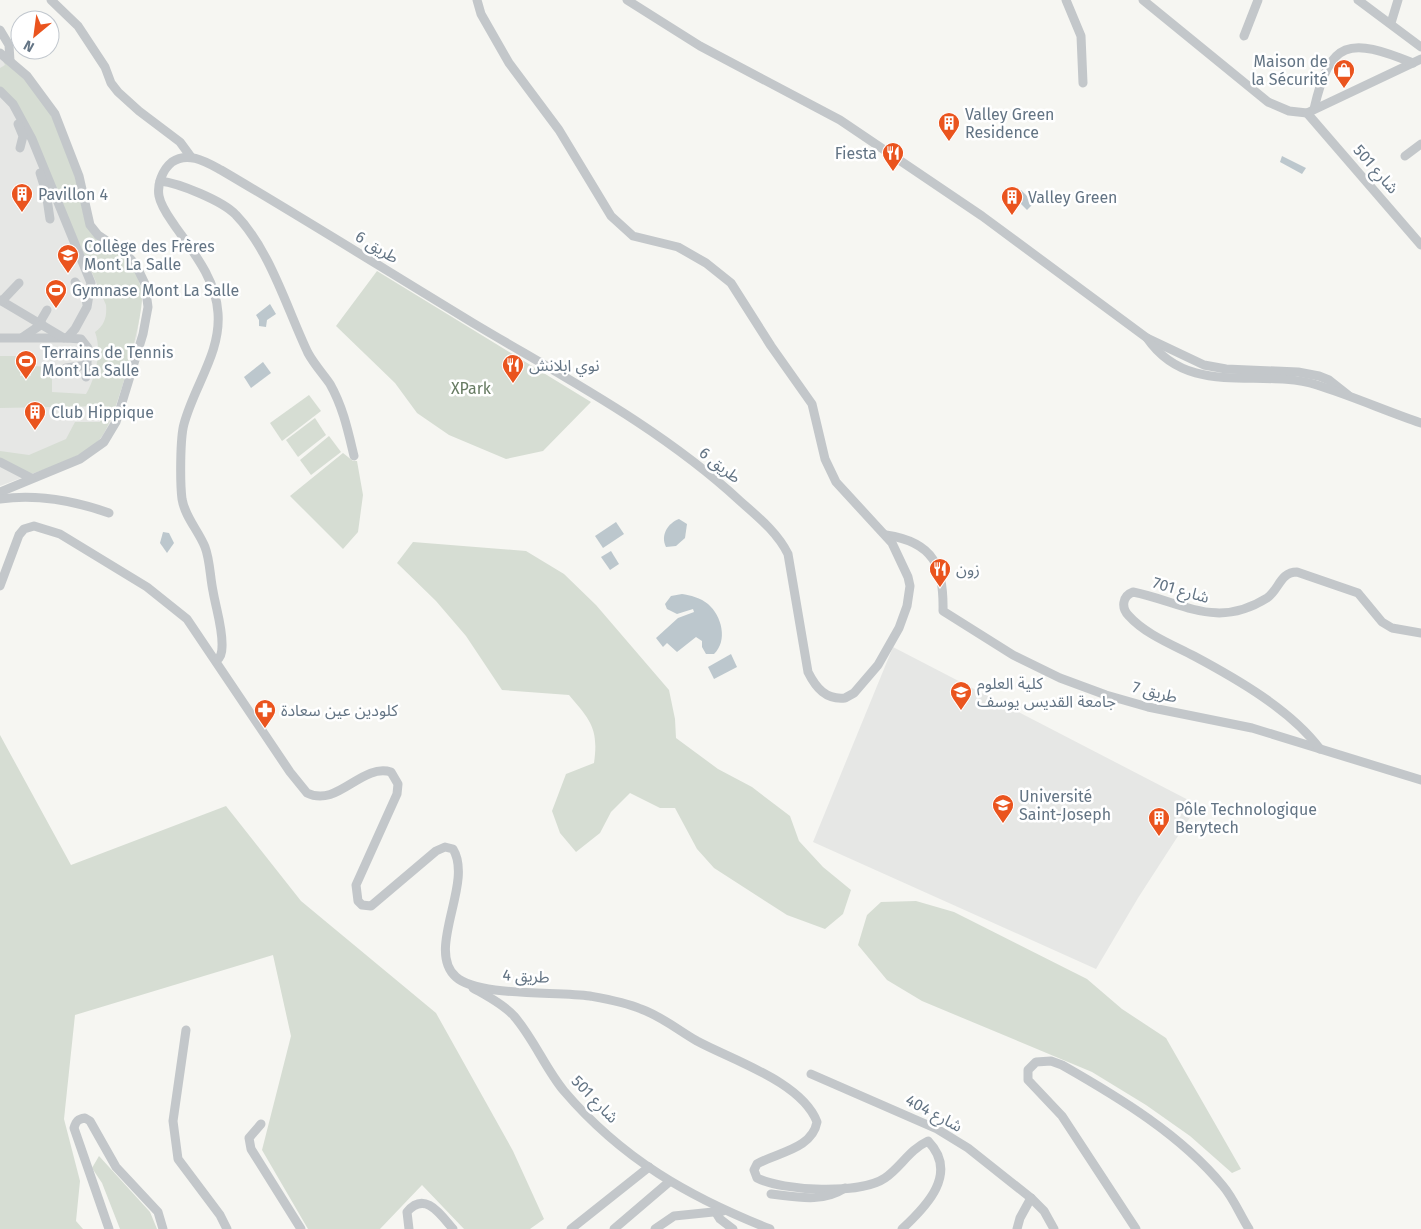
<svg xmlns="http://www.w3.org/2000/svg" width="1421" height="1229" font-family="'Fira Sans','Noto Sans Arabic',sans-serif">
<rect width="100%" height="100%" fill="#f6f6f2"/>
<!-- built -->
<g fill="#e6e7e5">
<path d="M0,58L12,66L84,216L142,297L137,336L110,425L101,439L89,449L64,462L0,486Z"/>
<path d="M893,647L1198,805L1138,898L1096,969L813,842Z"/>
</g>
<!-- green -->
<g fill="#d6ddd3">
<path d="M3,61L12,66L42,98L60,133L70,155L84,216L134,269C138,278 142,288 142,298C142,322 115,424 100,439C80,459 51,467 25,476L0,461V451L29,455L66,439L75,422H100L105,406L0,408V356H16L20,358V376H31V366L52,367V392L86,394C96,377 102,350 95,332C105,325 107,316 106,305L47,169L0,90V68L5,65Z"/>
<path d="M377,271L591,402L543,451L506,459L449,435L417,413L395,383L336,326Z"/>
<path d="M309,395L321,411L282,441L270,423Z"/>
<path d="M315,418L326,435L298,457L286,440Z"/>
<path d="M329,436L341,452L311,475L300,460Z"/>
<path d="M343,453L353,461H357L363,495L358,532L343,549L290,496Z"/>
<path d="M413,542L526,551L564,574L596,605L669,690L675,719L676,738L718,769L752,787L790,816L799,841L823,867L851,890L843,914L825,929L787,915L714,868L697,849L675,808H660L630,793L611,812L600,833L576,852L560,833L552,811L566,774L594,763C599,728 590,720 569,695L502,690L466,636L436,601L397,563Z"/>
<path d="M0,735L71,865L226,806L301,901L436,1013L513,1151L544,1219L530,1229H464L422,1185L380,1229H308L262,1150L291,1036L273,955L75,1015L64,1119L80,1181L76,1221L83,1229H0Z"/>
<path d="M916,901L954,912L1087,979L1122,1009L1166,1038L1241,1169L1232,1173L1190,1136L1146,1105L1092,1072L922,1001L887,980L858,945L867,915L881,902Z"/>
<path d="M99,1156L150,1212L157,1229H120L102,1183L92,1168Z"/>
</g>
<!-- water -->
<g fill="#bcc7cd">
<path d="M1282,156L1306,168L1302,174L1280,162Z"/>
<path d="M1021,190L1034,203L1027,210L1014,197Z"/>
<path d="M270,304L276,314L267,320L266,327L259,326V320L256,315Z"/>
<path d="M263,362L271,373L251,388L244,377Z"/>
<path d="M679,519L687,524L685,538L676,546L666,547C660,535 668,523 679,519Z"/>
<path d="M616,522L624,534L603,548L595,536Z"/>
<path d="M163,532L169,533L174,543L167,553L160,543Z"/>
<path d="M611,551L619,564L610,570L601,557Z"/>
<path d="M682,594C690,595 701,598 708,604C722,616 728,641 714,654H706L702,647V641L696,637L677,652L667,643L663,647L656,638L678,618L694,612L693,609L677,614L667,609L665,604L671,596Z"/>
<path d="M731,654L737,667L714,679L708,667Z"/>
</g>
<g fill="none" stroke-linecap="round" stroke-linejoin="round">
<!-- minor -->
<g stroke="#c3c7ca" stroke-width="9">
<path d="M51,0L78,26L105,67L111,83L118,92L139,111L180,142L191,157"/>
<path d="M627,0L700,46L840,120L982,216L1147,338L1204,365L1226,369L1298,372L1319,376L1329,380L1348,395"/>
<path d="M1066,0L1081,36L1083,83"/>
<path d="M1143,0L1268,102L1289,111L1307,113L1421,59"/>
<path d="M1358,0L1421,47"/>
<path d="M1391,23L1398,0"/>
<path d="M0,30L9,45L10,61"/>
<path d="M1244,36L1258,0"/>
<path d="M0,53L27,76L55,114L79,176L90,225L98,235L126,254L136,265L145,284L148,307L143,334L116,422L104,442L80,459L0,492"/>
<path d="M0,91L13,104L32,139L91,283L87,307L75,329L67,338H0"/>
<path d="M1314,109C1330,39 1349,37 1413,63"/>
<path d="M1307,113L1421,245"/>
<path d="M18,124L23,136L20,148"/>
<path d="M1405,156L1421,144"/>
<path d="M40,173L46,192L50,219"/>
<path d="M160,181C179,183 223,201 236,215C270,250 287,309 308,353C314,364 323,374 330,384C343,407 348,431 354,456"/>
<path d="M75,282L85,295L87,304"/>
<path d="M0,300L64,338"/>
<path d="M2,301L19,283"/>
<path d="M40,322L47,310"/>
<path d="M23,337L42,324"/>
<path d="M67,338L81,339L88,348L86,377"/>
<path d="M1147,338C1189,399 1260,367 1317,385C1352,396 1386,411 1421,423"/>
<path d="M66,368L87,365"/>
<path d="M0,462L31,478"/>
<path d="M0,499C36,494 75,501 109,513"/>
<path d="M886,535C934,542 944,567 943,611L1013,655L1060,678L1106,695L1148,707L1252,728L1421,780"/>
<path d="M0,586L19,535L24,529L34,526L60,534L147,587L187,619L290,772L307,793C338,808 361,763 391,772L398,784L397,794L356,885L358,901L362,905L371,906L436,851L445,847L453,849C474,883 425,950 456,977C478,997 558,991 590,996C607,999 625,1002 641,1009C661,1016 678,1030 697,1041C732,1060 802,1082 817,1122C812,1149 778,1152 757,1164L754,1170L757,1178C783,1191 860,1195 885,1178C901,1167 909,1150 928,1141C959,1173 927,1206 902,1229"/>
<path d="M217,660C221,657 222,653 222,647C223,629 216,609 213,591C210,577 210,560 205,547C198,530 185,517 182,499C180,483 180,438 184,424C194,386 221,353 218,313C216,280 194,253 175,226C169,217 161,207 159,196C157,185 162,170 172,162C188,151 206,162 221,170C306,220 389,272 473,323C565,378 661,428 740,501C758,517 777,532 788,554L808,672C816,688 826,700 845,698L854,693L878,665L899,628L907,606L910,586L908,577L892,543L836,482L825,459L812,404L771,346L731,283L706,263L678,247L633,236L611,216L559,130L509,63L481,14L477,0"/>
<path d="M1320,749C1291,710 1237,679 1194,656C1173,645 1145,634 1129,616C1121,608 1122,596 1133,592C1183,602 1216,630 1267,598C1279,590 1280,572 1297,572L1358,593L1382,622L1392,628L1421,633"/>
<path d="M473,988C487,996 503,1004 514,1016C534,1039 545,1068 564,1091C622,1159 689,1197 770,1229"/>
<path d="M186,1030L173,1121L178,1159L220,1215L227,1229"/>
<path d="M811,1074L937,1129L968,1148L1031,1198"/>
<path d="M261,1124L249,1138L251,1149L301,1229"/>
<path d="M771,1194C797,1197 822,1203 845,1188"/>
<path d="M715,1211L720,1219L733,1229"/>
<path d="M109,1229L74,1128C76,1121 78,1119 85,1118L90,1121L116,1167L158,1212L163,1229"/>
<path d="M409,1229L407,1212C425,1190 441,1215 453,1229"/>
<path d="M571,1229L649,1167"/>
<path d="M614,1229L669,1182"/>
<path d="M655,1229L674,1216L723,1211"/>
<path d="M1017,1229L1020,1218L1031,1198L1044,1211L1054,1229"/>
<path d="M1136,1229L1062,1116L1028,1080V1070L1036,1062L1051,1061L1062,1065C1120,1098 1181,1135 1223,1186C1234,1199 1240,1215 1249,1229"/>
</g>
</g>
<!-- icons -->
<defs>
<g id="shop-pin" transform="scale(1.125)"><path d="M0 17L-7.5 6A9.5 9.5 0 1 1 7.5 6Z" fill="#ea541e" stroke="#fff"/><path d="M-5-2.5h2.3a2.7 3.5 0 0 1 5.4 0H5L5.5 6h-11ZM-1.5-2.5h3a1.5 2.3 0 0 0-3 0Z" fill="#fff"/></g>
<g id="building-pin" transform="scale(1.125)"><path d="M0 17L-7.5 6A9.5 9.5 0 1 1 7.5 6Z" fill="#ea541e" stroke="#fff"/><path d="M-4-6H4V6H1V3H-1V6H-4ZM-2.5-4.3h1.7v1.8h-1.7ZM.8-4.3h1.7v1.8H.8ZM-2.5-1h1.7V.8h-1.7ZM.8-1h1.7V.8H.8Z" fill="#fff"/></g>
<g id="restaurant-pin" transform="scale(1.125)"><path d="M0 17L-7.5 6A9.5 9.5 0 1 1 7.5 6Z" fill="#ea541e" stroke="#fff"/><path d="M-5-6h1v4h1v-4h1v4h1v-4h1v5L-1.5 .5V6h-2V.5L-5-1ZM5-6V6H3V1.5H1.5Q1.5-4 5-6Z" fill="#fff"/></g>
<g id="school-pin" transform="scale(1.125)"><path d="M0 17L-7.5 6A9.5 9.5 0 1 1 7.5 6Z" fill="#ea541e" stroke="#fff"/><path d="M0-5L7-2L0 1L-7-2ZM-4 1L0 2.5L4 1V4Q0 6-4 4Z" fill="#fff"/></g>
<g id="stadium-pin" transform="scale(1.125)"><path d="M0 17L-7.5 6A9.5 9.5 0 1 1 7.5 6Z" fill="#ea541e" stroke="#fff"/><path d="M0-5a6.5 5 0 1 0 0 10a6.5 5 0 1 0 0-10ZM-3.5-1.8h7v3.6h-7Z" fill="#fff"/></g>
<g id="university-pin" transform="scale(1.125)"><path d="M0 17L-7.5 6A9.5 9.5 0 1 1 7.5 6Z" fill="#ea541e" stroke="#fff"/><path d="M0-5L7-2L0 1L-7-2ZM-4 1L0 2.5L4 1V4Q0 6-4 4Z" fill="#fff"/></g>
<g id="pharmacy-pin" transform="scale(1.125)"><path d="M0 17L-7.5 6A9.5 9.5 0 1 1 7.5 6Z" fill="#ea541e" stroke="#fff"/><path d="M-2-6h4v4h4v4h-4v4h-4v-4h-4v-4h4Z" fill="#fff"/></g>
</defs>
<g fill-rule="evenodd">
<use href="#shop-pin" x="1344" y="70"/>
<use href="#building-pin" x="949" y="123"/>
<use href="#restaurant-pin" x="893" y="153"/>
<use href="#building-pin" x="22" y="194"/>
<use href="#building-pin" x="1012" y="197"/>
<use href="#school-pin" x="68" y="255"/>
<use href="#stadium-pin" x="56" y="290"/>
<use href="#stadium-pin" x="26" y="361"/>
<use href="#restaurant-pin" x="513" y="365"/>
<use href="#building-pin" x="35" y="412"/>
<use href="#restaurant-pin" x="940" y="569"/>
<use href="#university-pin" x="961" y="692"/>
<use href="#pharmacy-pin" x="265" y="710"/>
<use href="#university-pin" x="1003" y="805"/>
<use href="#building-pin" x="1159" y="818"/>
</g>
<g text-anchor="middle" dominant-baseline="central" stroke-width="5" stroke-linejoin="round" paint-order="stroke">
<!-- poi labels -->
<g font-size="16" fill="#637484" stroke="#fff" text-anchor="start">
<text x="1328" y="61" text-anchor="end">Maison de<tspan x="1328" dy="18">la Sécurité</tspan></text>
<text x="965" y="114">Valley Green<tspan x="965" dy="18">Residence</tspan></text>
<text x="877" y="153" text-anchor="end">Fiesta</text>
<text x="38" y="194">Pavillon 4</text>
<text x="1028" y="197">Valley Green</text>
<text x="84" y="246">Collège des Frères<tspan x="84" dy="18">Mont La Salle</tspan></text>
<text x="72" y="290">Gymnase Mont La Salle</text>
<text x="42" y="352">Terrains de Tennis<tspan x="42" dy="18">Mont La Salle</tspan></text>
<text x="529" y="365">نوي ابلانش</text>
<text x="51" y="412">Club Hippique</text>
<text x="956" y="569">زون</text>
<text x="977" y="683">كلية العلوم<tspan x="977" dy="18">جامعة القديس يوسف</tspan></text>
<text x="281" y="710">كلودين عين سعادة</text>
<text x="1019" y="796">Université<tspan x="1019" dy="18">Saint-Joseph</tspan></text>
<text x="1175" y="809">Pôle Technologique<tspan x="1175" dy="18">Berytech</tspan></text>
</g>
<!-- street labels -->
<g font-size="16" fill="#637484" stroke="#fff">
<text transform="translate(1376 169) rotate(49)">شارع 501</text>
<text transform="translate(377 247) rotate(31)">طريق 6</text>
<text transform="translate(720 465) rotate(38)">طريق 6</text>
<text transform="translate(1181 590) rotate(16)">شارع 701</text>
<text transform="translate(1155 692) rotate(14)">طريق 7</text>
<text transform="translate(526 976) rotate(3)">طريق 4</text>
<text transform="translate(595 1099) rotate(46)">شارع 501</text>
<text transform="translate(934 1113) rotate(28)">شارع 404</text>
</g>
<!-- park labels -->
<g font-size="16" fill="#677b62" stroke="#fff">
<text x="471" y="388">XPark</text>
</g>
</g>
<!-- north arrow -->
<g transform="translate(35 35) rotate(209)"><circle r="24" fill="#ffffff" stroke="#c1c7ce"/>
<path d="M0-4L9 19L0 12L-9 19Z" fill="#ea541e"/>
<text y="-8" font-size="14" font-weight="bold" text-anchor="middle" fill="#637484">N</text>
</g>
</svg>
